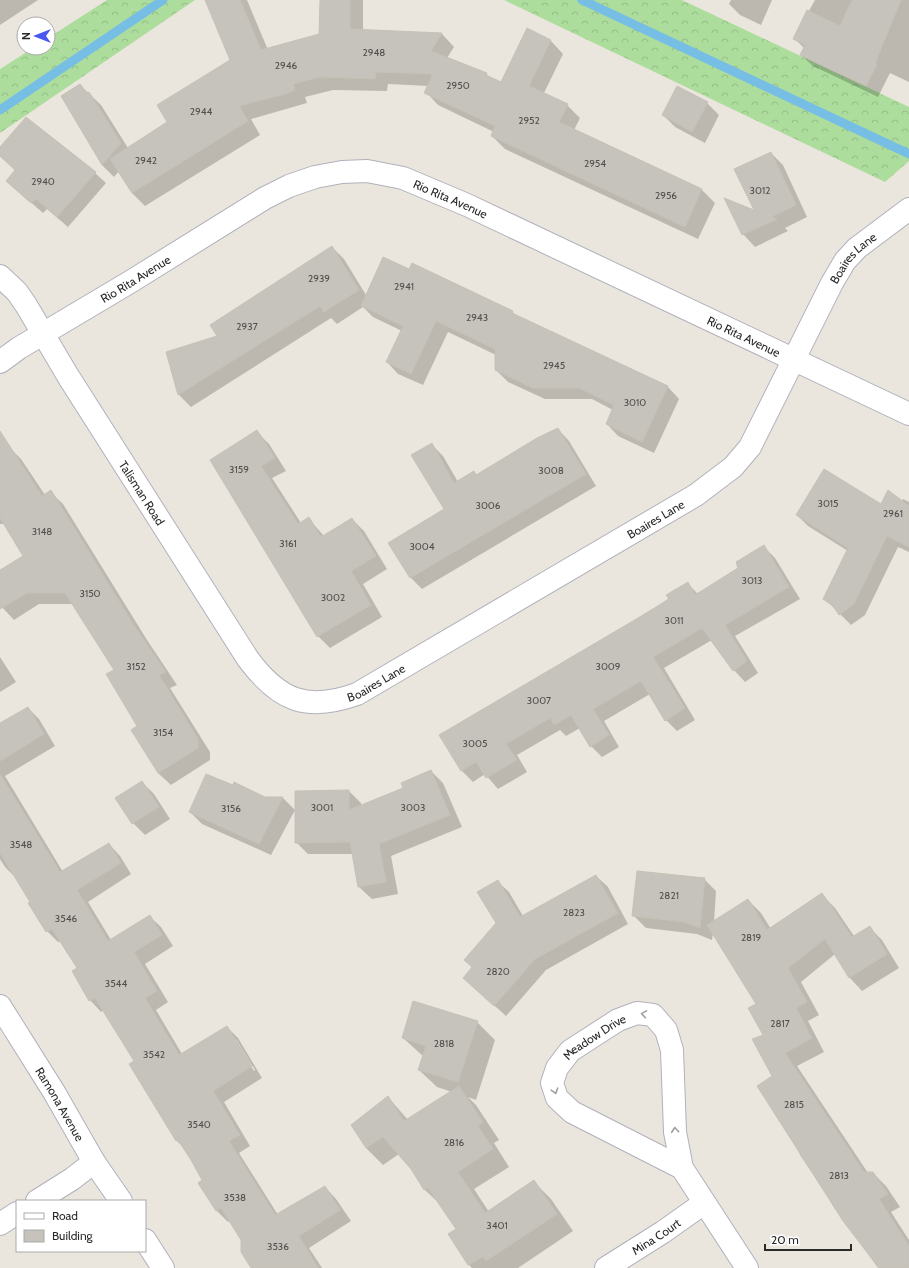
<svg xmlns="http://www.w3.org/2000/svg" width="909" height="1268" font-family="Cabin,sans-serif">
<defs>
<pattern id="forest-crowns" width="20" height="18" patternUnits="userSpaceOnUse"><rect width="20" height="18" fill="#addd9d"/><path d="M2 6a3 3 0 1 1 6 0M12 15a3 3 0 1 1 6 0" fill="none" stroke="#95be87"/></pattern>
</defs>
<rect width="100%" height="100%" fill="#ebe6dd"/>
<!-- forest -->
<g fill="url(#forest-crowns)">
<path d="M107,0H195L0,133V69L33,48H48V38Z"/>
<path d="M504,0H682L909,107V161L885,182Z"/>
</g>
<!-- shadow -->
<g fill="#0003" fill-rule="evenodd">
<path d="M0,0H38L0,25Z"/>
<path d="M206,0H247L268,50L320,34L321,0H363V31L442,34L454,47L447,58L486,74L491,79L501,83L527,29L551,41L563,54L544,93L567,105L580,118L574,130L702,190L715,203L698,239L505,149L492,136L494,132L438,105L426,92L429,86L388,84L387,91L333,90L305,97L307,103L251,119L260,135L145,206L132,193L119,171L114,177L102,165L62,96L80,85L101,105L128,148L169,122L231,60Z"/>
<path d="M731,0H772L761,25L740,15L729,4Z"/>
<path d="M815,0H909V82L890,73L878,97L813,66L801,55L804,48L794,38Z"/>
<path d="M707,103L719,115L705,143L675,127L663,115Z"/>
<path d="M0,149L95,173L106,183L68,227L47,209L43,213L18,191L16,170L0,156Z"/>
<path d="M771,153L783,165L807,217L785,228L788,231L755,247L743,234L756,211Z"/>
<path d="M332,247L344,259L366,295L512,312L517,316L668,387L679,399L654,453L618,436L607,424L613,410L592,399H545L508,382L496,370V355L448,332L423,385L398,374L387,362L402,331L373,317L363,307L337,324L331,318L191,407L179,395L167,352L219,337Z"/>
<path d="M558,429L569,441L596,486L422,589L411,578L390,543L446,510L432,445L443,456L458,482L474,472L477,475Z"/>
<path d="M257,432L269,444L286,471L272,478L301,523L309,519L324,536L352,519L364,531L387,569L363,584L382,617L330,648L318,636L211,460Z"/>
<path d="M9,447L21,459L45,495L50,492L63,504L147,640L177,685L170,688L210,752V760L171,785L158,773L115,670L74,604H39L14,620L0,605V571L25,556L5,524H0V453Z"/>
<path d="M903,499L909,502V552L898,547L865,615L851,625L824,598L848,551L808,526L797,515L881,506L901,502Z"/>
<path d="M764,547L775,558L800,599L735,636L758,673L745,682L734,670L712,640L664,668L695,720L677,731L666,720L650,694L604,721L619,747L602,757L591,746L580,728L566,736L560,730L517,755L527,772L498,789L485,774L473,782L461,770L687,583L698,594L740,568Z"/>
<path d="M0,657L16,682L0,692Z"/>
<path d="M28,708L39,719L55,746L5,776L63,872L109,844L120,856L131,874L88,902L111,940L149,916L161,927L173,946L145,964L168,1002L156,1010L182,1054L227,1027L238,1038L262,1078L224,1102L250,1146L239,1153L278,1215L325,1187L336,1199L351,1221L309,1248L322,1268H252L242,1239L230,1220L228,1222L217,1211L204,1180L186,1150L177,1141L130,1065L135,1062L104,1010L101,1012L90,1000L78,969L61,941L58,942L47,931L16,878L5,867L0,859V724ZM234,1039H236L255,1070L254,1071Z"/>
<path d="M431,771L443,783L462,827L391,856L398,894L372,899L359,887L354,854H308L296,842L349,791L361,803V807L404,789Z"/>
<path d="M142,782L154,794L170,819L145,835L133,823Z"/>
<path d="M265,798H283L295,810L271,855L202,824L190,812Z"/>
<path d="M596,876L608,887L628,924L546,970L506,1016L476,989L473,968L497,924V881L509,892L523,916Z"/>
<path d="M704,879L716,891L714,922L748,900L761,913L771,929L822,895L835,908L854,936L869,927L882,940L899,968L862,991L850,978L835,954L801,982L819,1015L808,1021L824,1052L797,1066L868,1173H873L886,1186L900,1207L891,1212L909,1240V1268H878L800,1155L773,1076L758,1004L713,933L712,940L697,934L646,928L633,915Z"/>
<path d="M477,1022L495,1040L476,1100L468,1097L476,1105L499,1140L494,1143L509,1167L474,1189L489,1212L534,1182L551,1199L573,1231L518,1268H472L468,1264L458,1229L442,1206L425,1190L412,1169L399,1154L383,1165L366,1148L388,1097L408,1120L452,1092L437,1087L419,1070L424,1057L403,1038Z"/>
</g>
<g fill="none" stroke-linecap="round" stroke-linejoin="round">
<!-- stream -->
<g stroke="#77bee5" stroke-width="9">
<path d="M582,0L909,154"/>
<path d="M0,110L163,0"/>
</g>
</g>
<!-- building -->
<g fill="#c6c2bc" stroke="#c6c2b6">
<path d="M205,0H240L261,50L319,34L320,0H350V29L442,33L431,51L487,73L486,75L501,82L527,28L551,40L529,86L568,104L559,122L702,189L685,227L491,136L495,126L424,93L433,74L376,72L375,79L320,77L293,84L295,90L285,94L239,106L248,121L132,193L110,159L167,122L157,105L230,60Z"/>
<path d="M852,0H901L875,63L877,64L866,86L800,55L805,45L793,39L807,10L840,26Z"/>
<path d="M80,84L87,93L89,92L121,143L102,165L61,96Z"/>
<path d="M677,86L708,102L692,132L662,115Z"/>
<path d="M26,117L96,172L57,217L36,199L31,203L6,181L15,170L0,156V147Z"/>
<path d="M771,152L796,205L771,217L777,219L742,235L724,198L754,210L734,169Z"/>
<path d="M332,246L359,290L324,312L320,306L178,395L166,352L217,336L210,325Z"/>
<path d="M383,257L409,269L412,263L513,311L512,313L668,386L642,442L606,424L614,405L579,388H533L495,370V349L436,321L411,374L386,362L403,326L361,306Z"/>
<path d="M558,428L586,474L410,578L388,543L444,509L411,455L432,443L454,483L474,471L476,475L537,438Z"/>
<path d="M257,430L275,458L261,466L298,524L309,517L321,537L352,518L376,556L351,571L371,605L317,637L210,460Z"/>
<path d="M0,431L42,496L51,490L135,627L166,672L159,675L198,739V748L158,773L131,730L137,726L106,674L114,670L65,593H27L0,609V570L23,556L0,518Z"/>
<path d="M824,469L881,504L888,490L909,506V547L887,536L854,604L839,615L833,606L823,599L848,548L796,515Z"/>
<path d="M764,545L789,587L725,625L747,661L733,671L702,628L653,657L685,708L665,721L641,681L593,709L609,735L590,747L571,715L554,725L550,718L506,744L517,760L486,778L476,762L461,771L439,735L638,618L669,599L666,595L688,582L695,595L738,568L736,562Z"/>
<path d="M28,707L44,734L0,761V723Z"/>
<path d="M431,770L450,815L379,844L386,882L358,887L350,842L295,843V791L349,790V810L403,788L401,783Z"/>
<path d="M0,774L60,872L109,843L121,863L77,890L108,941L150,915L162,935L134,952L157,991L145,998L179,1055L227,1026L252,1066L213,1091L240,1135L229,1141L275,1215L325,1186L340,1210L299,1236L318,1268H251L241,1252V1240L221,1208L216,1211L198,1183L202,1180L191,1160L178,1140L176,1141L129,1064L134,1061L95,998L89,1001L72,971L77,968L52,929L46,932L28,903L30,902L0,853Z"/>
<path d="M206,774L233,785L234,782L265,797H283L259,844L189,812Z"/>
<path d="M142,781L159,807L132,824L115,798Z"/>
<path d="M637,871L705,878L700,928L684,922L632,916Z"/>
<path d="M596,875L618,913L535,959L494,1006L463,978L472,967L464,960L496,923L477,892L498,880L520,917Z"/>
<path d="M822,893L852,937L870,926L887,954L849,978L825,939L788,968L807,1002L796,1008L812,1038L785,1053L864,1172H873L888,1194L879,1199L909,1246V1268H879L843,1221L757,1086L772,1076L752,1039L763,1035L748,1008L756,1004L707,925L748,899L767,930Z"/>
<path d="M413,1001L478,1021L458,1082L418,1070L426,1046L402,1038Z"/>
<path d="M459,1086L483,1122L478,1126L493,1149L458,1172L485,1213L534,1180L557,1214L486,1261L483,1257L468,1265L448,1234L456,1229L428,1188L424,1190L411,1169L383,1137L366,1148L351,1125L388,1096L404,1121Z"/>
</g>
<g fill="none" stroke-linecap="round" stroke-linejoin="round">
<!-- street casing -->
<g stroke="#b0b1bc" stroke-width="24">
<g id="street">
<path id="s1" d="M0,276L17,292L26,305L68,376L248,659C279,701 307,712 357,694L696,495L733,467L750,447L832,283L845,261L857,248L909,209"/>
<path id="s2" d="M0,362L19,348L130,282L265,198L289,186L315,177L342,172L367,171L403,178L467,205L909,414"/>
<path id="s3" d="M0,1006L54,1092L94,1162L121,1201"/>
<path id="s4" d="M682,1168L572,1112L557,1098L552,1083L557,1068L570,1051L618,1020L637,1013L653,1015L666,1030L672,1050L675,1132L682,1168L747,1268"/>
<path d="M37,1201L72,1179L94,1162"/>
<path d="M0,1224L17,1213"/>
<path d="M145,1240L163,1268"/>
<path id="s5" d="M606,1268L663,1232L704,1203"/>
</g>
</g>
<!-- street -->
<use href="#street" stroke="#fff" stroke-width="22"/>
</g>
<!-- one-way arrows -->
<defs><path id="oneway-chevron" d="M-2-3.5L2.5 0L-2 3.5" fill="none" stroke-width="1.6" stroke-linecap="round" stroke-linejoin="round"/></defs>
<g stroke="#9f9f9f">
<use href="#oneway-chevron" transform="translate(644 1014) rotate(-171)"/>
<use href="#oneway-chevron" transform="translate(555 1091) rotate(72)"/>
<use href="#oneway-chevron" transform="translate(675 1130) rotate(-95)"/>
</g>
<g text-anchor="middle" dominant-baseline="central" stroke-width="3" stroke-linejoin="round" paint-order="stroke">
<!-- number labels -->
<g font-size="10" fill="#51504e">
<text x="374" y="52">2948</text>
<text x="286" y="65">2946</text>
<text x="458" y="85">2950</text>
<text x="201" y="111">2944</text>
<text x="529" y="120">2952</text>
<text x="146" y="160">2942</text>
<text x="595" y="163">2954</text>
<text x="43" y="181">2940</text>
<text x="760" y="190">3012</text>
<text x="666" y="195">2956</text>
<text x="319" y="278">2939</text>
<text x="404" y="286">2941</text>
<text x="477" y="317">2943</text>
<text x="247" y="326">2937</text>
<text x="554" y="365">2945</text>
<text x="635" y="402">3010</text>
<text x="239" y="469">3159</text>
<text x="551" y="470">3008</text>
<text x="828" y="503">3015</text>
<text x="488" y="505">3006</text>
<text x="893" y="513">2961</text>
<text x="42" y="531">3148</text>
<text x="288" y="543">3161</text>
<text x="422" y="546">3004</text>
<text x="752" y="580">3013</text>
<text x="90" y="593">3150</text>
<text x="333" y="597">3002</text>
<text x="674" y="620">3011</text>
<text x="136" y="666">3152</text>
<text x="608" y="666">3009</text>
<text x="539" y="700">3007</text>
<text x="163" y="732">3154</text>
<text x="475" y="743">3005</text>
<text x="322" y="807">3001</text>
<text x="413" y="807">3003</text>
<text x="231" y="808">3156</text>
<text x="21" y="844">3548</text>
<text x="669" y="895">2821</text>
<text x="574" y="912">2823</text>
<text x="66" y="918">3546</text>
<text x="751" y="937">2819</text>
<text x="498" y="971">2820</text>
<text x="116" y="983">3544</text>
<text x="780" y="1023">2817</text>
<text x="444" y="1043">2818</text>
<text x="154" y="1054">3542</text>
<text x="794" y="1104">2815</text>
<text x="199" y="1124">3540</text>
<text x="454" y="1142">2816</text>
<text x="839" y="1175">2813</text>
<text x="235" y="1197">3538</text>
<text x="497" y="1225">3401</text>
<text x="278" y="1246">3536</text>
</g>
<!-- street labels -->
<g font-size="12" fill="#2a2a2a" stroke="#fff">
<text stroke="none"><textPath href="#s2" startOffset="507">Rio Rita Avenue</textPath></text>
<text stroke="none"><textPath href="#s1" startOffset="1265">Boaires Lane</textPath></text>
<text stroke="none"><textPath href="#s2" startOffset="159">Rio Rita Avenue</textPath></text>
<text stroke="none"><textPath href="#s2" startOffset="831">Rio Rita Avenue</textPath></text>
<text stroke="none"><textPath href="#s1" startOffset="260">Talisman Road</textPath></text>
<text stroke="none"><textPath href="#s1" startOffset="929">Boaires Lane</textPath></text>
<text stroke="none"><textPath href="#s1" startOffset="605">Boaires Lane</textPath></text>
<text stroke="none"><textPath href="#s4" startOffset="225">Meadow Drive</textPath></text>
<text stroke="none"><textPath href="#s3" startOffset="115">Ramona Avenue</textPath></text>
<text stroke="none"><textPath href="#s5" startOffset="59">Mina Court</textPath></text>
</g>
</g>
<!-- legend -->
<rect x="16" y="1200" width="130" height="52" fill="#ffffff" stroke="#aaaaaa"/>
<rect x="24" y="1213" width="20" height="6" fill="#ffffff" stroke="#aaaaaa"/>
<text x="52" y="1220" font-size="12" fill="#2a2a2a">Road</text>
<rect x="24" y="1230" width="20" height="12" fill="#c6c2bc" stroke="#aaaaaa"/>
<text x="52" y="1240" font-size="12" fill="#2a2a2a">Building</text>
<!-- north arrow -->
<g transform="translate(36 36) rotate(270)"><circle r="19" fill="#ffffff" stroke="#aaaaaa"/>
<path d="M0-3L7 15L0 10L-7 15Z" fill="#4859ec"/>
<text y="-6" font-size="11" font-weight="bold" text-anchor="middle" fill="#2a2a2a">N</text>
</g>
<!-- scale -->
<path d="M765 1244v6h86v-6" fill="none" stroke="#2a2a2a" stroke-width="2"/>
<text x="771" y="1244" font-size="12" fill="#2a2a2a" stroke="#ffffff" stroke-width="3" paint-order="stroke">20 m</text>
</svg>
